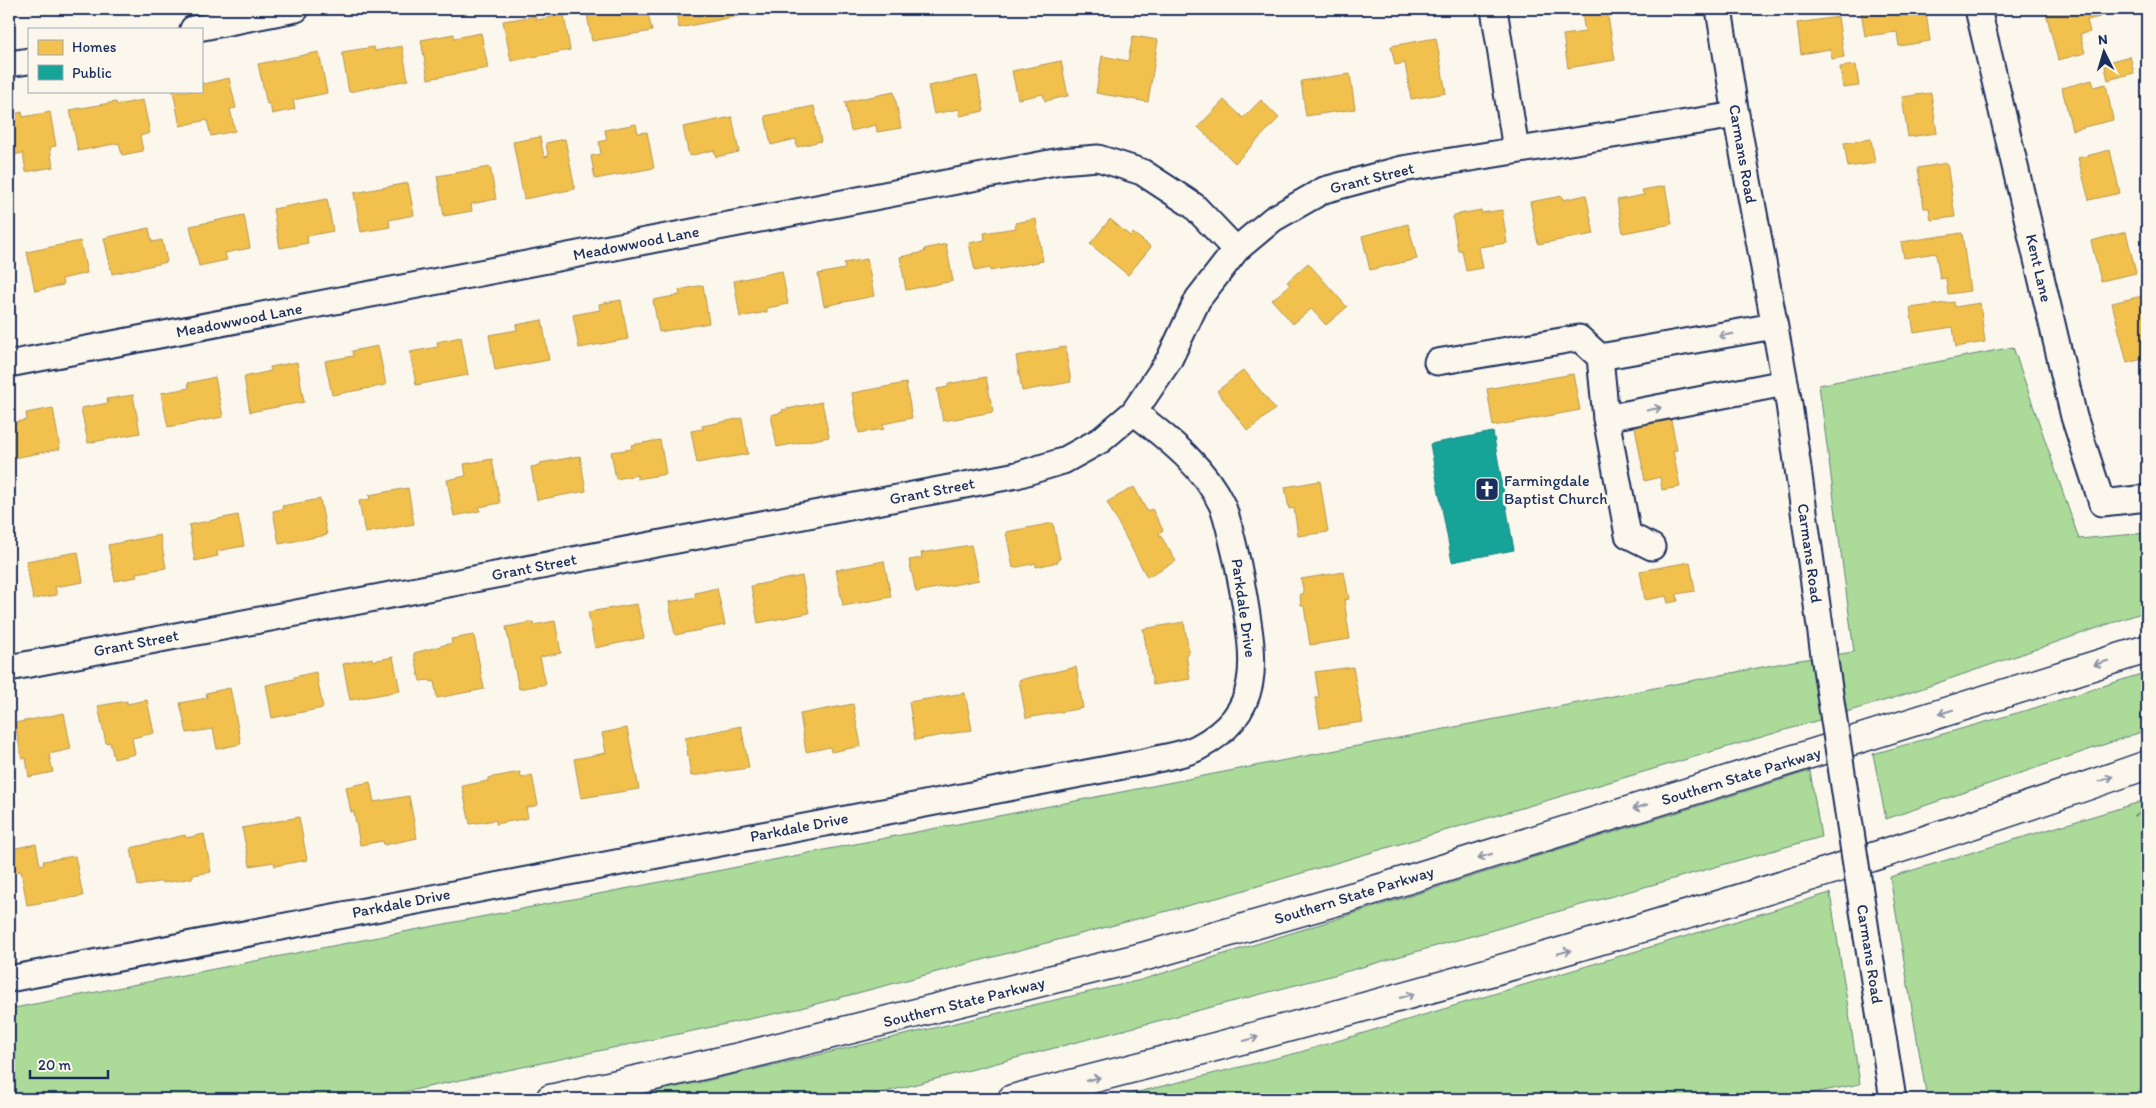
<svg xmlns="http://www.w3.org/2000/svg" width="2156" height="1108" font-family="Itim,sans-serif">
<rect width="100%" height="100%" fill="#fbf7ec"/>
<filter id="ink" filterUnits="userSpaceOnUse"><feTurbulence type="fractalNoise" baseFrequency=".02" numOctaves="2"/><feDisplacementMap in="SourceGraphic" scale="10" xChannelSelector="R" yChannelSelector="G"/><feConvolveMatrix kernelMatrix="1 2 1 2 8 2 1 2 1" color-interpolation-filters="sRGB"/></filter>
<g filter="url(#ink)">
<!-- green -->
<g fill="#abda99" stroke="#63847c">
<path d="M2013,347L2079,539L2147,533V611L1897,697L1224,896L797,1009L371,1099H9V1009L1793,661L1854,652L1819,385Z"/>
<path d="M2147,672V730L1886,819L1873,754L2031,709Z"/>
<path d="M1810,771L1821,837L1334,975L859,1099H613L697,1083L1141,980Z"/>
<path d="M2147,800V811L2133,816L2147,812V1099H1927L1890,877Z"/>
<path d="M1830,893L1860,1084L1780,1099H1110L1297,1053Z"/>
</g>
<!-- homes -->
<g fill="#f2c14e" stroke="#b29553">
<path d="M586,9H647L652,31L592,41Z"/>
<path d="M675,9H737L738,16L679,28Z"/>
<path d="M1879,9H1913L1914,14L1926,12L1930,41L1899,46L1897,32L1865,36L1861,11Z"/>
<path d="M2045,9H2098L2100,17L2087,20L2090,32L2080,34L2085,53L2058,60Z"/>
<path d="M1607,10L1615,60L1568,68L1563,35L1585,32L1582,14Z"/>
<path d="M564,15L570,50L511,61L503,21L536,16V20Z"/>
<path d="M1838,17L1844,57L1832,59L1830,49L1801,54L1797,23Z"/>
<path d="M481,33L488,68L428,79L421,40L454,34V38Z"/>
<path d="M1133,36L1158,40L1148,102L1096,93L1102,56L1128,61Z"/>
<path d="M1436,38L1446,93L1411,99L1405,63L1395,65L1391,46Z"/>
<path d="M402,46L408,80L349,92L342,52L374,47L375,51Z"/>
<path d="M319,52L327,93L293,100L295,109L272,114L270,104H267L258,64Z"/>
<path d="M2130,56L2134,73L2108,80L2104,63Z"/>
<path d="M1061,61L1068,96L1045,101L1043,94L1018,99L1012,71Z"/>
<path d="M1856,65L1859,86L1843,88L1840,67Z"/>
<path d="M1350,74L1355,109L1306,116L1301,81Z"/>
<path d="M977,76L984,111L960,116L959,109L934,114L928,86Z"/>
<path d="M229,78L236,108L230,109L235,131L211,136L207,120L180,126L173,91H201V81L203,84Z"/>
<path d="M2092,80L2094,87L2106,84L2113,120L2072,130L2062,88Z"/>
<path d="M894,92L901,128L877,132L876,125L851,131L845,102Z"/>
<path d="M1931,93L1937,133L1908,137L1902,97Z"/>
<path d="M143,100L150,133L140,136L143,151L122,155L119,143L78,151L70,110L116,102L117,105Z"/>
<path d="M1224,100L1243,118L1261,100L1279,118L1235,163L1198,127Z"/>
<path d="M814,106L821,141L797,147L796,139L771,145L765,116Z"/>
<path d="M22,112L23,117L50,112L56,146L50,147L53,167L26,172L23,153L9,156V115Z"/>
<path d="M732,117L739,152L716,157L714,150L689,156L683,127Z"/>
<path d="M636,124L638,133L647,132L654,168L595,179L591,156L601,154L599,142L607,140L605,130Z"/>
<path d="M540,137L544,157L548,156L546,143L565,139L575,189L524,199L513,142Z"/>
<path d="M1871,139L1875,163L1848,167L1844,143Z"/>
<path d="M2110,150L2120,193L2089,200L2078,158Z"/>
<path d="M1947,163L1955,217L1931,220L1929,208H1924L1918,168Z"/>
<path d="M490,167L496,199L471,204L472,211L444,216L437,176Z"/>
<path d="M408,183L414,215L389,220L390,227L361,232L354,193Z"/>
<path d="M1665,186L1672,224L1623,233L1617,200L1644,195L1642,190Z"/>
<path d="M1586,195L1594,234L1538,244L1530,202L1562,196L1563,200Z"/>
<path d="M327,199L333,231L307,236L308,243L280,248L273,209Z"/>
<path d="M1481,210V213L1502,210L1507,243L1479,247L1483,268L1466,271L1462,250L1458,251L1453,218L1454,215Z"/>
<path d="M244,215L250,248L225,253L227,260L199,266L190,226Z"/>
<path d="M1036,219L1043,261L990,271V268L975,271L969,243L985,240L984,233L1016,228L1015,223Z"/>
<path d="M1110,219L1130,236L1133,233L1151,247L1128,275L1090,244Z"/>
<path d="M1408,224L1417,259L1370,270L1362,236Z"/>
<path d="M149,228L152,242L162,240L167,262L112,274L104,238Z"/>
<path d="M2126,232L2136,273L2101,281L2091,241Z"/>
<path d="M1962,233L1970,291L1948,294L1946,278L1940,279L1936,253L1904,258L1901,242Z"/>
<path d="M80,241L87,273L62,279L63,285L35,291L27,252Z"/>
<path d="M946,244L953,281L906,290L900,257L925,252L924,249Z"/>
<path d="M867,259L874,296L824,306L818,274L845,269L844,263Z"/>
<path d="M1308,263L1347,307L1326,325L1311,309L1293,324L1272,300L1290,285L1287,282Z"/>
<path d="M782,271L788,304L767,308V312L740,317L734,281Z"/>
<path d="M703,285L709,323L659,332L653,300L680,295L679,290Z"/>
<path d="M2142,296L2147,319V358L2127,363L2112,303Z"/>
<path d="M621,300L628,339L579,348L573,315L600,310L599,304Z"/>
<path d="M1954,302L1955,307L1980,303L1985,342L1956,347L1953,327L1914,333L1910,308Z"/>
<path d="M542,320L549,360L495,370L489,335L517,330L516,325Z"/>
<path d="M461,337L468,375L416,385L410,352L438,347L437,342Z"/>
<path d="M378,346L386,385L332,395L325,361L353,356L352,351Z"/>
<path d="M1065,347L1071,382L1022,391L1016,356Z"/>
<path d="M297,362L304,402L250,412L244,377L271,371L270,367Z"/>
<path d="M1244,370L1275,409L1248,431L1217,391Z"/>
<path d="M1573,374L1580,410L1493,426L1487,389Z"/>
<path d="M215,377L223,417L168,427L161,393L189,388L188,383Z"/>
<path d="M986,377L993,412L943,421L937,389L948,387V384Z"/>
<path d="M906,383L912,418L883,424L884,429L859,433L852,393Z"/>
<path d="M133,395L140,433L88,443L81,408L108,403L107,399Z"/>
<path d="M822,402L829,437L777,447L771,415L783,412L782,410Z"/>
<path d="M53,408L60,449L9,459V423L27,420L26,413Z"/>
<path d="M742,418L748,454L697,463L691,431L703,429L702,426Z"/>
<path d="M1671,420L1677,450L1673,451L1680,487L1662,490L1660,477L1645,481L1635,427Z"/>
<path d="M660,440L666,474L637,479V475L616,479L611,452L632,449L631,445Z"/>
<path d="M580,456L586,491L537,500L531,467L540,465V463Z"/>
<path d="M492,459L500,503L479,507L480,511L454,516L447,480L466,476L464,464Z"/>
<path d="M1320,481L1328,532L1298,536L1294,508L1289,509L1285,487Z"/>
<path d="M1134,487L1147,511L1152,509L1163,530L1159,533L1176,561L1147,577L1107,502Z"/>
<path d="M408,488L414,524L365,533L359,501L370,499L369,495Z"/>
<path d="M320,499L327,535L279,544L273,511L283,509L282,506Z"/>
<path d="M238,515L244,546L217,551L218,556L195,561L189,525Z"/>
<path d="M1053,523L1060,559H1058V562L1036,567V563L1013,568L1006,532Z"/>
<path d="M160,535L166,568L136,573L137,577L115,581L108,545Z"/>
<path d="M971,545L979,580L916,592L909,560L922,558L921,553Z"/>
<path d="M78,552L83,582L55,587L57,595L33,599L26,561Z"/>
<path d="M884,561L891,597L843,606L836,570Z"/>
<path d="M1690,562L1695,591L1677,594L1678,601L1668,603L1666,596L1645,600L1640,571Z"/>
<path d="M1344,572L1349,599L1344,600L1350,639L1310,645L1304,606H1301L1300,594H1304L1301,579Z"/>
<path d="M802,576L809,613L758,623L751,586Z"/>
<path d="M717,588L725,625L675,635L669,602L696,597L695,593Z"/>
<path d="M637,604L644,638L595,648L588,612Z"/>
<path d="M555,621L561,653L540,657L546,684L519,689L506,627L533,622L534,625Z"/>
<path d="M1184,622L1189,653L1186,654L1190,679L1153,685L1143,629Z"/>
<path d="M474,635L484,689L437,698L434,681L431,682L430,680L420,681L414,653L452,643L451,639Z"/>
<path d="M393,657L400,691L350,700L343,664L372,658L373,661Z"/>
<path d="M1076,667L1083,708L1026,718L1019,680Z"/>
<path d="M1353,667L1363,722L1320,728L1315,698L1319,697L1315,672Z"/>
<path d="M316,672L323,708L272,718L266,685L294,679V677Z"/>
<path d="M230,688L241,744L217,749L213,729L187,733L180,703L207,698L206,693Z"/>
<path d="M965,693L972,730L915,740L909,702Z"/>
<path d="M147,700L154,733L132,738L135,754L114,759L110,742L106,743L98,706L127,701V704Z"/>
<path d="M853,704L861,746L831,752L830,747L806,752L800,714Z"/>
<path d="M64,713L71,749L49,754L53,772L29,777L26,758L22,759L15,723Z"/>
<path d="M741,726L749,768L691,776L685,738Z"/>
<path d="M627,728L639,789L581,798L574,759L606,753L602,733Z"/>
<path d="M520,772L521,778L532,775L538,805L526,808L528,818L496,824V820L470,824L462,786L488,781V778Z"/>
<path d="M370,782L374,802L409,796L417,838L384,845L383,841L360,845L354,812H351L346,787Z"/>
<path d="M299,817L307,860L275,866L274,862L250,866L242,828Z"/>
<path d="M204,834L211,872L193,875V878L163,883V881L138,886L131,848L185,835L186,838Z"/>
<path d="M36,844L40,865L44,864L43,861L75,856L83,896L27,905L21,871L15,872L11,849Z"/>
</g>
<!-- public -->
<path fill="#17a398" stroke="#188087" d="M1493,432L1514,550L1452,562L1430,444Z"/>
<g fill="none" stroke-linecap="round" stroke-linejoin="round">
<!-- minor casing -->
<g stroke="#1b2f5e" stroke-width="29">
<g id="minor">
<path d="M1494,9L1516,150"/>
<path d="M1719,9L1736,115L1789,404L1824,655"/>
<path d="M1978,9L2074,417L2102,503L2147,498"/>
<path d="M193,29L296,9"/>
<path d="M9,64L29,61"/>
<path d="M1600,357L1774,326"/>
<path d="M1437,362L1579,338L1600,357L1606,418L1628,535L1652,547"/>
<path d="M9,364L1060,161L1098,158L1142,172L1194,206L1236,250"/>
<path d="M1606,418L1785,383"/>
<path d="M9,668L1017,475L1063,461L1101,440L1134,412L1169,360L1198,299L1236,250L1273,219L1324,190L1402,169L1736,115"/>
<path d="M1867,937L1893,1099"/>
<path d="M9,979L1149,761C1164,757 1183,755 1197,748C1264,713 1255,661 1244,597C1240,573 1235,550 1229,527C1227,520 1225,511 1222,505C1204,466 1167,438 1134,412"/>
</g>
</g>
<!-- highway casing -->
<g stroke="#1b2f5e" stroke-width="31">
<g id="highway">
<path d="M550,1099L735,1058L1146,956L1355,896L2147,649"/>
<path d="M1012,1099C1395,1003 1775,896 2147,765"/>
</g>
</g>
<!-- minor -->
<use href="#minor" stroke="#fbf7ec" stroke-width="25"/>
<!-- highway -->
<use href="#highway" stroke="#fbf7ec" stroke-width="28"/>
<!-- minor-bridge casing -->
<g stroke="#1b2f5e" stroke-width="29" stroke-linecap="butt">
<path id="minor-bridge" d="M1824,655L1867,937"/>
</g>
<!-- minor-bridge -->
<use href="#minor-bridge" stroke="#fbf7ec" stroke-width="25"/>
</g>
<!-- one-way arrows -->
<defs><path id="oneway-shaft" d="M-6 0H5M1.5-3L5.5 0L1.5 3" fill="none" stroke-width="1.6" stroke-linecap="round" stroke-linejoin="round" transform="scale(1.25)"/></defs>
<g stroke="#8b93a5">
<use href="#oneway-shaft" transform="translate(1726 335) rotate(170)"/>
<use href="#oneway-shaft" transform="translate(1654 409) rotate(-11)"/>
<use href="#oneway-shaft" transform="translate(2101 663) rotate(163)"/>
<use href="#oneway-shaft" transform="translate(1946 712) rotate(163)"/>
<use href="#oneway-shaft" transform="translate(2106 779) rotate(-19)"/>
<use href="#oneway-shaft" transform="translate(1640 807) rotate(163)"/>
<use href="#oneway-shaft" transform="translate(1485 856) rotate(163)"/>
<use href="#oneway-shaft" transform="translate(1564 952) rotate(-16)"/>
<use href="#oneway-shaft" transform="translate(1407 996) rotate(-15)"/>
<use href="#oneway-shaft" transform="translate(1251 1039) rotate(-15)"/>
<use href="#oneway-shaft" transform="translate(1093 1079) rotate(-14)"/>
</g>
</g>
<!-- icons -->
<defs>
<g id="church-square" transform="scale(1.25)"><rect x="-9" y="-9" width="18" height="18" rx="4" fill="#1b2f5e" stroke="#fbf7ec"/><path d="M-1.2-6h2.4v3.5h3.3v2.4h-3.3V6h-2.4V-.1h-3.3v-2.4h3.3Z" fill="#fff"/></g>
</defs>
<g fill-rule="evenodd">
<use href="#church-square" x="1487" y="489"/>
</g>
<g text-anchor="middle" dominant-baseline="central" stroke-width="5" stroke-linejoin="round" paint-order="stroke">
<!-- street labels -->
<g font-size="16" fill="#1b2f5e" stroke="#fbf7ec">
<text transform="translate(1743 154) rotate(80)">Carmans Road</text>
<text transform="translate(1372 178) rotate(-14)">Grant Street</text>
<text transform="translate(636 243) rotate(-11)">Meadowwood Lane</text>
<text transform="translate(2039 268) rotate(77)">Kent Lane</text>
<text transform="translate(239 320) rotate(-11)">Meadowwood Lane</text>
<text transform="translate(932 491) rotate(-11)">Grant Street</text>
<text transform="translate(1810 553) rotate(82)">Carmans Road</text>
<text transform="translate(534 567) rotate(-11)">Grant Street</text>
<text transform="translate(1244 608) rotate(82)">Parkdale Drive</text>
<text transform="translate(136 643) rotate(-11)">Grant Street</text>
<text transform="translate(1741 776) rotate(-17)">Southern State Parkway</text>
<text transform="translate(799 827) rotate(-11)">Parkdale Drive</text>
<text transform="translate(1354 895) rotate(-17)">Southern State Parkway</text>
<text transform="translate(401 903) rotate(-11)">Parkdale Drive</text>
<text transform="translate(1870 954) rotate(81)">Carmans Road</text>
<text transform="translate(964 1002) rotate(-14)">Southern State Parkway</text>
</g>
<!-- poi labels -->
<g font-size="16" fill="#1b2f5e" stroke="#fbf7ec" text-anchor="start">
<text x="1504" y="480">Farmingdale<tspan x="1504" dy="18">Baptist Church</tspan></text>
</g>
</g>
<!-- margin -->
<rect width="2156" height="1108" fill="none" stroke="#fbf7ec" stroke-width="30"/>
<rect x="15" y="15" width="2126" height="1078" fill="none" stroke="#1b2f5e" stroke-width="2" filter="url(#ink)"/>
<!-- legend -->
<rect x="28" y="28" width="175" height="65" fill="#fbf7ec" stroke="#a1a7b3"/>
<rect x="38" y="40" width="25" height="15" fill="#f2c14e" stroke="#a1a7b3"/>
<text x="72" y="52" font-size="15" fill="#1b2f5e">Homes</text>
<rect x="38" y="65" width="25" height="15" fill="#17a398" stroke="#a1a7b3"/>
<text x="72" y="78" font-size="15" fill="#1b2f5e">Public</text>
<!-- north arrow -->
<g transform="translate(2104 52) rotate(355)" stroke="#fbf7ec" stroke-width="4" paint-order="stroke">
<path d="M0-4L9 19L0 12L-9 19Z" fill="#1b2f5e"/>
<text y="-8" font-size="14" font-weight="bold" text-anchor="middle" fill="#1b2f5e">N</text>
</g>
<!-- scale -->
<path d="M30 1070v8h78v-8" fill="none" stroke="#1b2f5e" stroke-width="2.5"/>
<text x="38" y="1070" font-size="15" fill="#1b2f5e" stroke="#fbf7ec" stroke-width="4" paint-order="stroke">20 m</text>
</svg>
